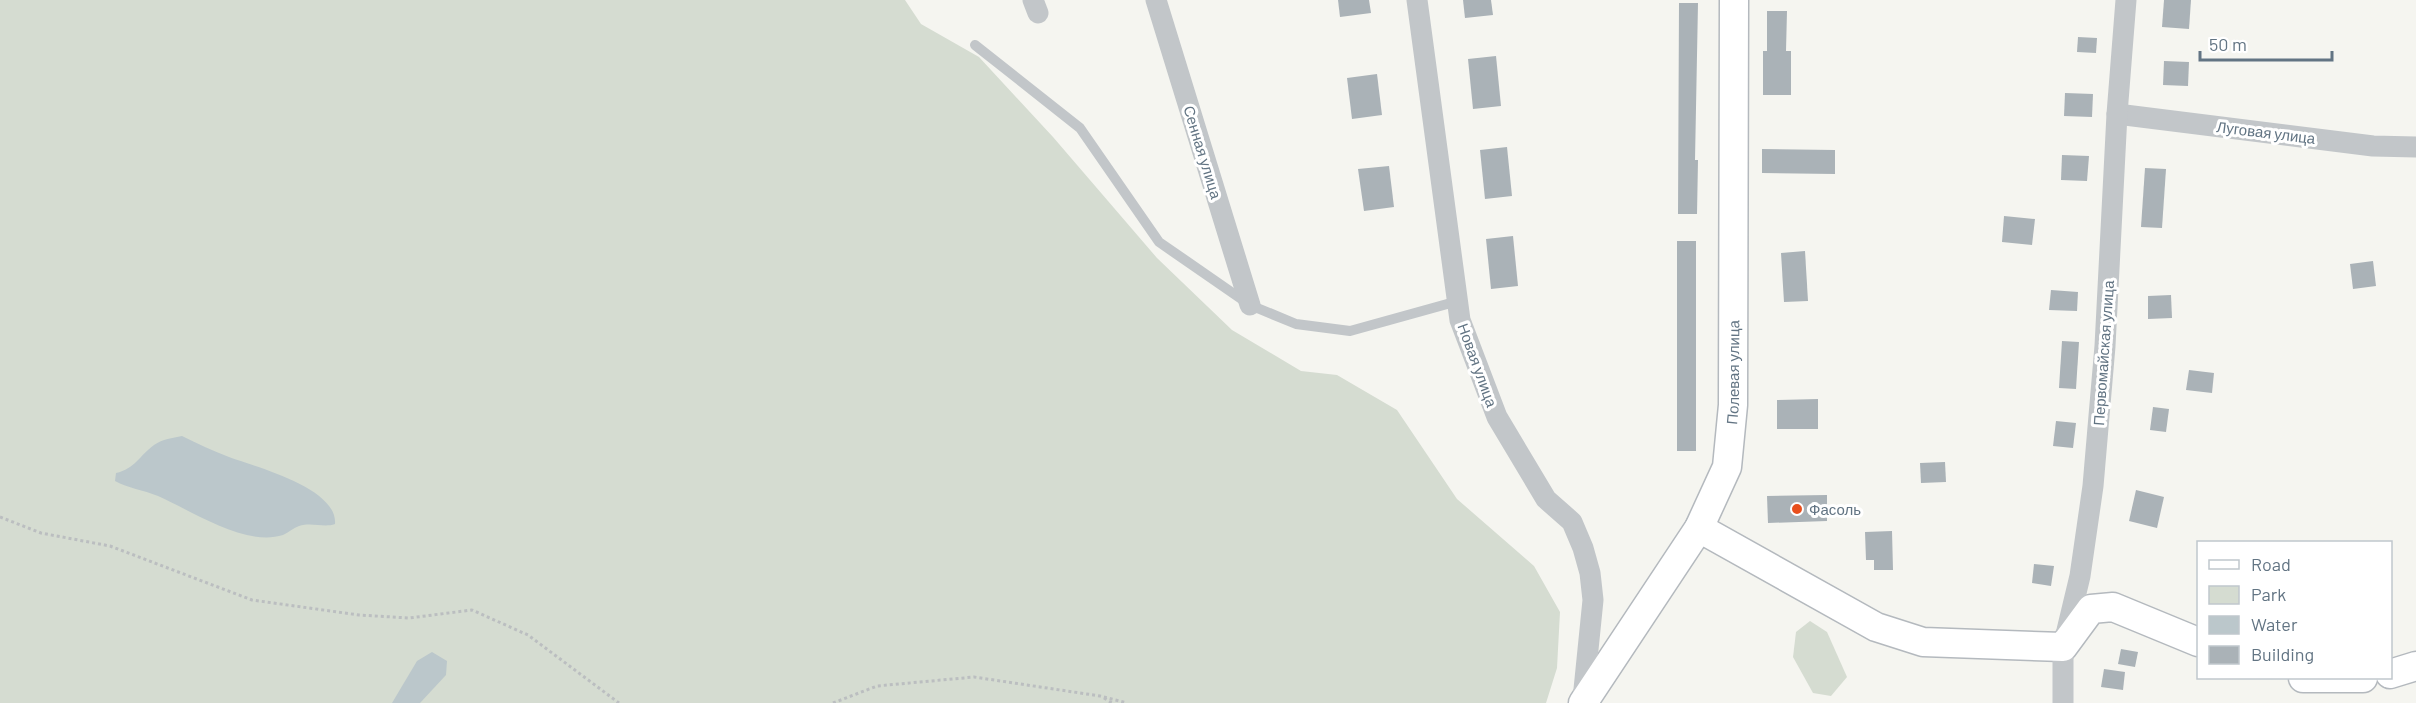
<svg xmlns="http://www.w3.org/2000/svg" width="2416" height="703" font-family="Barlow,sans-serif">
<rect width="100%" height="100%" fill="#f5f5f0"/>
<!-- green -->
<g fill="#d5dcd1">
<path d="M0,0H905L921,24L979,57L1053,137L1157,258L1232,330L1301,371L1337,375L1397,410L1457,499L1534,566L1560,612L1557,668L1546,703H0Z"/>
<path d="M1810,621L1827,632L1847,677L1831,696L1813,693L1793,657L1796,632Z"/>
</g>
<!-- water -->
<g fill="#bbc7cb">
<path d="M182,436C198,444 213,451 229,457C256,467 338,488 335,524C324,528 312,522 299,526C293,528 288,533 283,535C245,547 192,511 158,496C143,490 128,488 115,481L116,473C135,469 140,455 154,445C163,439 172,438 182,436Z"/>
<path d="M432,652L447,661L446,675L420,703H392L417,661Z"/>
</g>
<!-- building -->
<g fill="#aab2b7">
<path d="M1338,0H1369L1371,13L1340,17Z"/>
<path d="M1463,0H1491L1493,15L1465,18Z"/>
<path d="M2164,0H2191L2189,29L2162,27Z"/>
<path d="M1679,3H1698L1695,160H1698L1697,214H1678Z"/>
<path d="M1767,11H1787L1786,51H1791V95H1763V51H1767Z"/>
<path d="M2078,37L2097,38L2096,53L2077,52Z"/>
<path d="M1496,56L1501,106L1473,109L1468,59Z"/>
<path d="M2164,61L2189,62L2188,86L2163,85Z"/>
<path d="M1377,74L1382,115L1352,119L1347,78Z"/>
<path d="M2065,93L2093,94L2092,117L2064,116Z"/>
<path d="M1507,147L1512,196L1485,199L1480,150Z"/>
<path d="M1762,149L1835,150V174L1762,173Z"/>
<path d="M2062,155L2089,156L2087,181L2061,180Z"/>
<path d="M1389,166L1394,207L1364,211L1358,169Z"/>
<path d="M2145,168L2166,169L2162,228L2141,227Z"/>
<path d="M2004,216L2035,219L2032,245L2002,242Z"/>
<path d="M1513,236L1518,286L1491,289L1486,239Z"/>
<rect x="1677" y="241" width="19" height="210"/>
<path d="M1805,251L1808,301L1784,302L1781,253Z"/>
<path d="M2373,261L2376,286L2353,289L2350,264Z"/>
<path d="M2051,290L2078,292L2077,311L2049,310Z"/>
<path d="M2171,295L2172,318L2148,319V296Z"/>
<path d="M2062,341L2079,342L2076,389L2059,388Z"/>
<path d="M2189,370L2214,373L2212,393L2186,390Z"/>
<path d="M1818,399V429H1777V400Z"/>
<path d="M2153,407L2169,409L2166,432L2150,430Z"/>
<path d="M2056,421L2076,423L2073,448L2053,446Z"/>
<path d="M1945,462L1946,482L1921,483L1920,463Z"/>
<path d="M2136,490L2164,497L2157,528L2129,521Z"/>
<path d="M1827,495V521L1768,523L1767,496Z"/>
<path d="M1892,531L1893,570H1874V560H1866L1865,532Z"/>
<path d="M2034,564L2054,566L2051,586L2032,583Z"/>
<path d="M2121,649L2138,652L2135,667L2118,664Z"/>
<path d="M2104,669L2125,672L2123,690L2101,687Z"/>
</g>
<g fill="none" stroke-linecap="round" stroke-linejoin="round">
<!-- secondary casing -->
<g stroke="#b4b9be" stroke-width="31">
<g id="secondary">
<path d="M1699,528L1876,627L1923,642L2063,647L2091,609L2113,607L2198,642"/>
<path d="M2390,674L2416,666"/>
<path d="M2303,678H2363"/>
<path id="s1" d="M1583,703L1699,528L1727,467L1733,405L1734,0"/>
</g>
</g>
<!-- path -->
<g stroke="#bbbec0" stroke-width="3" stroke-dasharray="3 3" stroke-linecap="butt">
<path d="M0,517L41,533L110,546L252,600L359,615L409,618L472,610L528,635L619,703"/>
<path d="M1104,698L1112,703"/>
<path d="M833,703L877,686L974,677L1100,696L1127,703"/>
</g>
<!-- lane -->
<path stroke="#c2c6c9" stroke-width="10" d="M975,45L1080,128L1159,242L1250,305L1296,324L1350,331L1458,301"/>
<!-- street -->
<g stroke="#c2c6c9" stroke-width="21">
<path d="M1033,0L1038,13"/>
<path d="M1156,0L1250,305"/>
<path d="M1417,0L1460,320L1497,417L1546,499L1572,522L1583,548L1590,573L1593,600L1583,699"/>
<path d="M2117,114L2373,146L2416,147"/>
<path d="M2063,703V647L2080,576L2093,486L2105,346L2117,114L2126,0"/>
</g>
<!-- secondary -->
<use href="#secondary" stroke="#fff" stroke-width="28"/>
</g>
<!-- markers -->
<circle fill="#e84f1d" stroke="#fff" stroke-width="2" cx="1797" cy="509" r="6"/>
<g text-anchor="middle" dominant-baseline="central" stroke-width="6" stroke-linejoin="round" paint-order="stroke">
<!-- street labels -->
<g font-size="15" fill="#627483" stroke="#fff">
<text transform="translate(2266 132) rotate(7)">Луговая улица</text>
<text transform="translate(1203 152) rotate(73)">Сенная улица</text>
<text transform="translate(2103 353) rotate(-86)">Первомайская улица</text>
<text transform="translate(1478 365) rotate(70)">Новая улица</text>
<text stroke="none"><textPath href="#s1" startOffset="372">Полевая улица</textPath></text>
</g>
<!-- poi labels -->
<g font-size="15" fill="#627483" stroke="#fff" text-anchor="start">
<text x="1809" y="509">Фасоль</text>
</g>
</g>
<!-- legend -->
<rect x="2197" y="541" width="195" height="138" fill="#ffffff" stroke="#c0c7cd" stroke-width="1.5"/>
<rect x="2209" y="560" width="30" height="9" fill="#ffffff" stroke="#c0c7cd" stroke-width="1.5"/>
<text x="2251" y="571" font-size="18" fill="#627483">Road</text>
<rect x="2209" y="586" width="30" height="18" fill="#d5dcd1" stroke="#c0c7cd" stroke-width="1.5"/>
<text x="2251" y="601" font-size="18" fill="#627483">Park</text>
<rect x="2209" y="616" width="30" height="18" fill="#bbc7cb" stroke="#c0c7cd" stroke-width="1.5"/>
<text x="2251" y="631" font-size="18" fill="#627483">Water</text>
<rect x="2209" y="646" width="30" height="18" fill="#aab2b7" stroke="#c0c7cd" stroke-width="1.5"/>
<text x="2251" y="661" font-size="18" fill="#627483">Building</text>
<!-- scale -->
<path d="M2200 51v9h132v-9" fill="none" stroke="#627483" stroke-width="3"/>
<text x="2209" y="51" font-size="18" fill="#627483" stroke="#ffffff" stroke-width="4.5" paint-order="stroke">50 m</text>
</svg>
